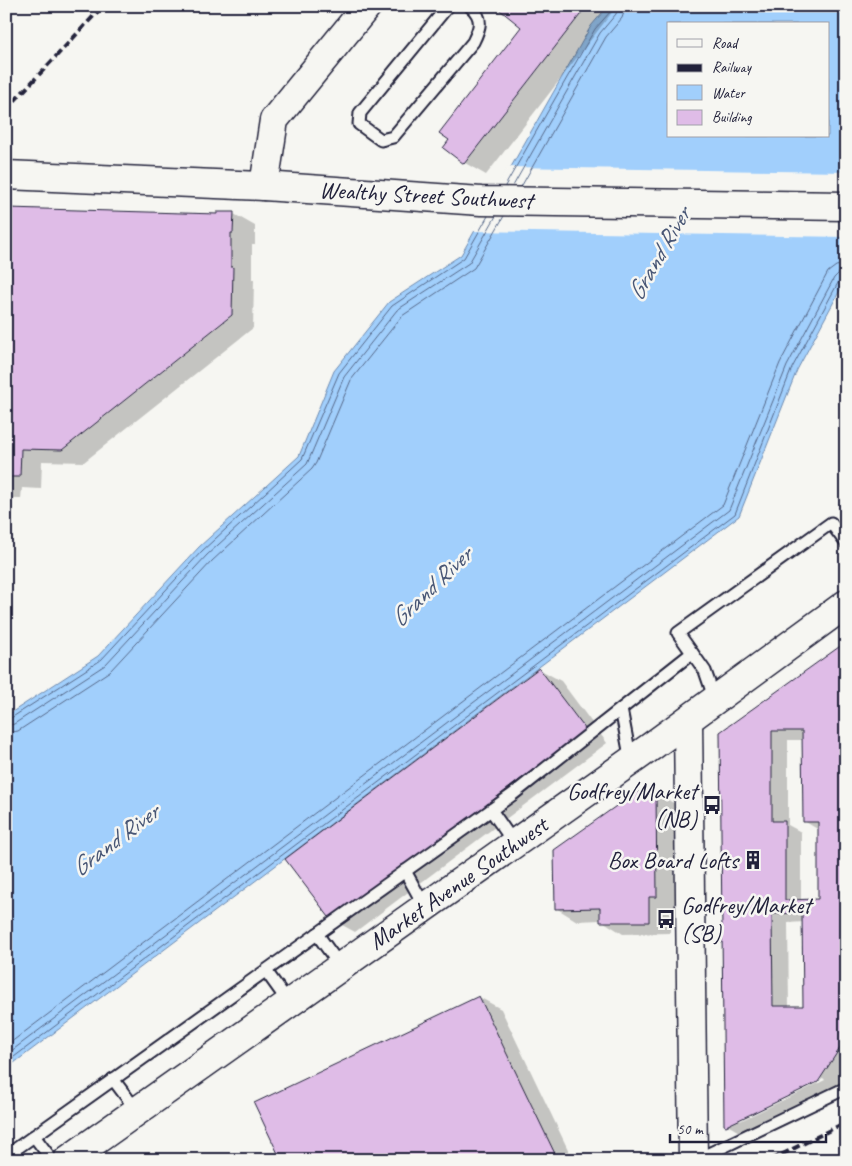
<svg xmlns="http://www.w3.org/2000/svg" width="852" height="1166" font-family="Caveat,sans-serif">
<rect width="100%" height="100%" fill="#f6f6f2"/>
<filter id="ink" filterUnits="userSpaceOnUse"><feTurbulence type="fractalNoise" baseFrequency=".02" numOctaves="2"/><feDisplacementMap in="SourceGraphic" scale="10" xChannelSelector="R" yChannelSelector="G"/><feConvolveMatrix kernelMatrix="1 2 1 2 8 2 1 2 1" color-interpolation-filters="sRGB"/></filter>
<g filter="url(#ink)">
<!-- water -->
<path fill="#a1cffc" stroke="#6e8aaf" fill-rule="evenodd" d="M608,6H846V279L797,370L739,516L6,1069V716L98,656L199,547L299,456L334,371L389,302L461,255L591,26ZM668,24H828V136H668Z"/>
<!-- pier -->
<path fill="#f6f6f2" d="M508,167L846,172V237L472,231Z"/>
<!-- shadow -->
<g fill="#0003" fill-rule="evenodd">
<path d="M497,6H617L486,175L465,163L445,148L523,27Z"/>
<path d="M6,208L10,210L218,215L234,214L255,226V245H252V279L254,280L253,328L84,462L42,461L41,489L22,488L21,499H6Z"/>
<path d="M846,643V1074L835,1091L744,1135L726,1124L721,733ZM788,740H803L804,821L819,830V900L801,901V832L788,825ZM804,922V1007H789L788,923ZM823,1078L825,1080L740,1121V1118Z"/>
<path d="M539,669L561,681L607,743L355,932L333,920Z"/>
<path d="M656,793L677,805L678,908H670V933L623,934L601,920L577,921L556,908Z"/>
<path d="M479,997L501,1009L573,1160H283Z"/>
</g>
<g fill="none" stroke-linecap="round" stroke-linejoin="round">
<!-- shore -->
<g stroke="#556788" stroke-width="1">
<path d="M505,186L595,29L611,11L612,6"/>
<path d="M513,186L600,33L616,14L618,6"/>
<path d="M521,187L606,37L622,18L626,6"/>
<path d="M6,719L11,718L101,660L202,551L302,459L339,373L392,306L464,258L488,216"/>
<path d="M6,726L14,724L105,665L207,555L307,464L344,377L397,310L469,263L496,216"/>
<path d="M6,733L18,731L110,671L212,561L312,469L316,463L351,380L402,316L474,268L504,216"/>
<path d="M6,1046L723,505L780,363L828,272L836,266L846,264"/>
<path d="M6,1055L729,510L787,366L834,278L839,273L846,272"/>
<path d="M6,1063L735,514L792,368L839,281L846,278"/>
</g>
</g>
<!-- building -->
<g fill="#dfbce7" stroke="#22223b" fill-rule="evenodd">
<path d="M495,6H587L464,164L443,148L449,140L439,133L521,27Z"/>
<path d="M6,206L8,208L217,214V212H234L233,233H231V267H233L232,315L62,450L21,449L20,477H6Z"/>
<path d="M846,642V1039L818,1082L726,1126L724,1125L720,732ZM772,731H802L803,822H818V899L785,900V821H772ZM802,913L803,1006H773L772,914Z"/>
<path d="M539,668L586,730L332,921L285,859Z"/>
<path d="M636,792H656L657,897H649V922H600V908L555,909L554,850Z"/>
<path d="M479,996L558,1160H281L254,1103Z"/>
</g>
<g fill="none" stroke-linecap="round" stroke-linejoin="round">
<!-- lane casing -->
<g stroke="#22223b" stroke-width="15">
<g id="lane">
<path d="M448,6L360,113L359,124L381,140L393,137L473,42C480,28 484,18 470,6"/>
<path d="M715,700L705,671L678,633L831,523L846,543"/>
<path d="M621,709L631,761"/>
<path d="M491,810L514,843"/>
<path d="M405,871L425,907"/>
<path d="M317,934L341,967"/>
<path d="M266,971L289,1003"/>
<path d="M113,1079L137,1111"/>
<path d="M34,1136L52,1160"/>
<path d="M6,1156L512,795L692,653"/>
<path d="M696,1160L846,1088"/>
</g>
</g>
<!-- secondary casing -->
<g stroke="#22223b" stroke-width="31">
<g id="secondary">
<path d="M6,175L264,186L481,201L846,206"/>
<path d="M264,186L274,120L367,6"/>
<path d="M688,720L693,1160"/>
<path d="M68,1160L652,746L846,604"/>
</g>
</g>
<!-- lane -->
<use href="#lane" stroke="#f6f6f2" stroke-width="11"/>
<!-- secondary -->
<use href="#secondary" stroke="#f6f6f2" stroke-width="28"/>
<!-- rail -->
<g stroke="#22223b" stroke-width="4" stroke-dasharray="8 4" stroke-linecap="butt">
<path d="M6,110L103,6"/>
<path d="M771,1160L846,1122"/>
</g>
</g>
</g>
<!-- icons -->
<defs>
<g id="bus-bare" transform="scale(1.5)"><path d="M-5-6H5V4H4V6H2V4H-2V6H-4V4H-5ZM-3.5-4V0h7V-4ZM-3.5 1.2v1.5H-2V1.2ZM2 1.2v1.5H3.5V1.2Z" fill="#22223b" stroke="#f6f6f2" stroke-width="2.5" paint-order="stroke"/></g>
<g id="building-bare" transform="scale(1.5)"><path d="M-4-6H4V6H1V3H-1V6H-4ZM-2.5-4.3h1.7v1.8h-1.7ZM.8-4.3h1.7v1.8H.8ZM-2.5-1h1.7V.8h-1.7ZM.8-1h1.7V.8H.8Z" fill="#22223b" stroke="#f6f6f2" stroke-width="2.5" paint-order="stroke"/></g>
</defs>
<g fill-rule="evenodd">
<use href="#bus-bare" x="712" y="805"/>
<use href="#building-bare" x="753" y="860"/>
<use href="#bus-bare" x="666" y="919"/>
</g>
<g text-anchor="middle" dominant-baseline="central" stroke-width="5" stroke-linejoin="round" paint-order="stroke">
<!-- street labels -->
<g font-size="24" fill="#22223b" stroke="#f6f6f2">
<text transform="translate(426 195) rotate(3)">Wealthy Street Southwest</text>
<text transform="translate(458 883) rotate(-35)">Market Avenue Southwest</text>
</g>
<!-- poi labels -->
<g font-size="24" fill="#22223b" stroke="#f6f6f2" text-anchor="end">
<text x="697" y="791">Godfrey/Market<tspan x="697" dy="28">(NB)</tspan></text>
<text x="738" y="860">Box Board Lofts</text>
<text x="681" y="905" text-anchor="start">Godfrey/Market<tspan x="681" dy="28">(SB)</tspan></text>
</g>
<!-- water labels -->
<g font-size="25" font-style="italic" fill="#485675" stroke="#f6f6f2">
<text transform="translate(659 254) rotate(-60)">Grand River</text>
<text transform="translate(431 587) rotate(-44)">Grand River</text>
<text transform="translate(115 840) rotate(-37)">Grand River</text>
</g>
</g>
<!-- margin -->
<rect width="852" height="1166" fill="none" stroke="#f6f6f2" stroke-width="25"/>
<rect x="12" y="12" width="827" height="1141" fill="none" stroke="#22223b" stroke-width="2" filter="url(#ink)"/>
<!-- legend -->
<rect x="667" y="22" width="162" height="115" fill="#f6f6f2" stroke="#a1a1a9"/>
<rect x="677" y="39" width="25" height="8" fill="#f6f6f2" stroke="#a1a1a9"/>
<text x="712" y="48" font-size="15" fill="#22223b">Road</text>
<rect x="677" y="64" width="25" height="8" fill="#22223b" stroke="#a1a1a9"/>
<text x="712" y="72" font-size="15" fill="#22223b">Railway</text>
<rect x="677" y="85" width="25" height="15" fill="#a1cffc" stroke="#a1a1a9"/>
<text x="712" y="98" font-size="15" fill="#22223b">Water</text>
<rect x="677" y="110" width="25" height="15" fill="#dfbce7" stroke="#a1a1a9"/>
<text x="712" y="122" font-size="15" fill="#22223b">Building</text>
<!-- scale -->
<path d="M670 1134v8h156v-8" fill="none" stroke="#22223b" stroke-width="2.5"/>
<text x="677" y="1134" font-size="15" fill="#22223b" stroke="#f6f6f2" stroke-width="4" paint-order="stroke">50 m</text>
</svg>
